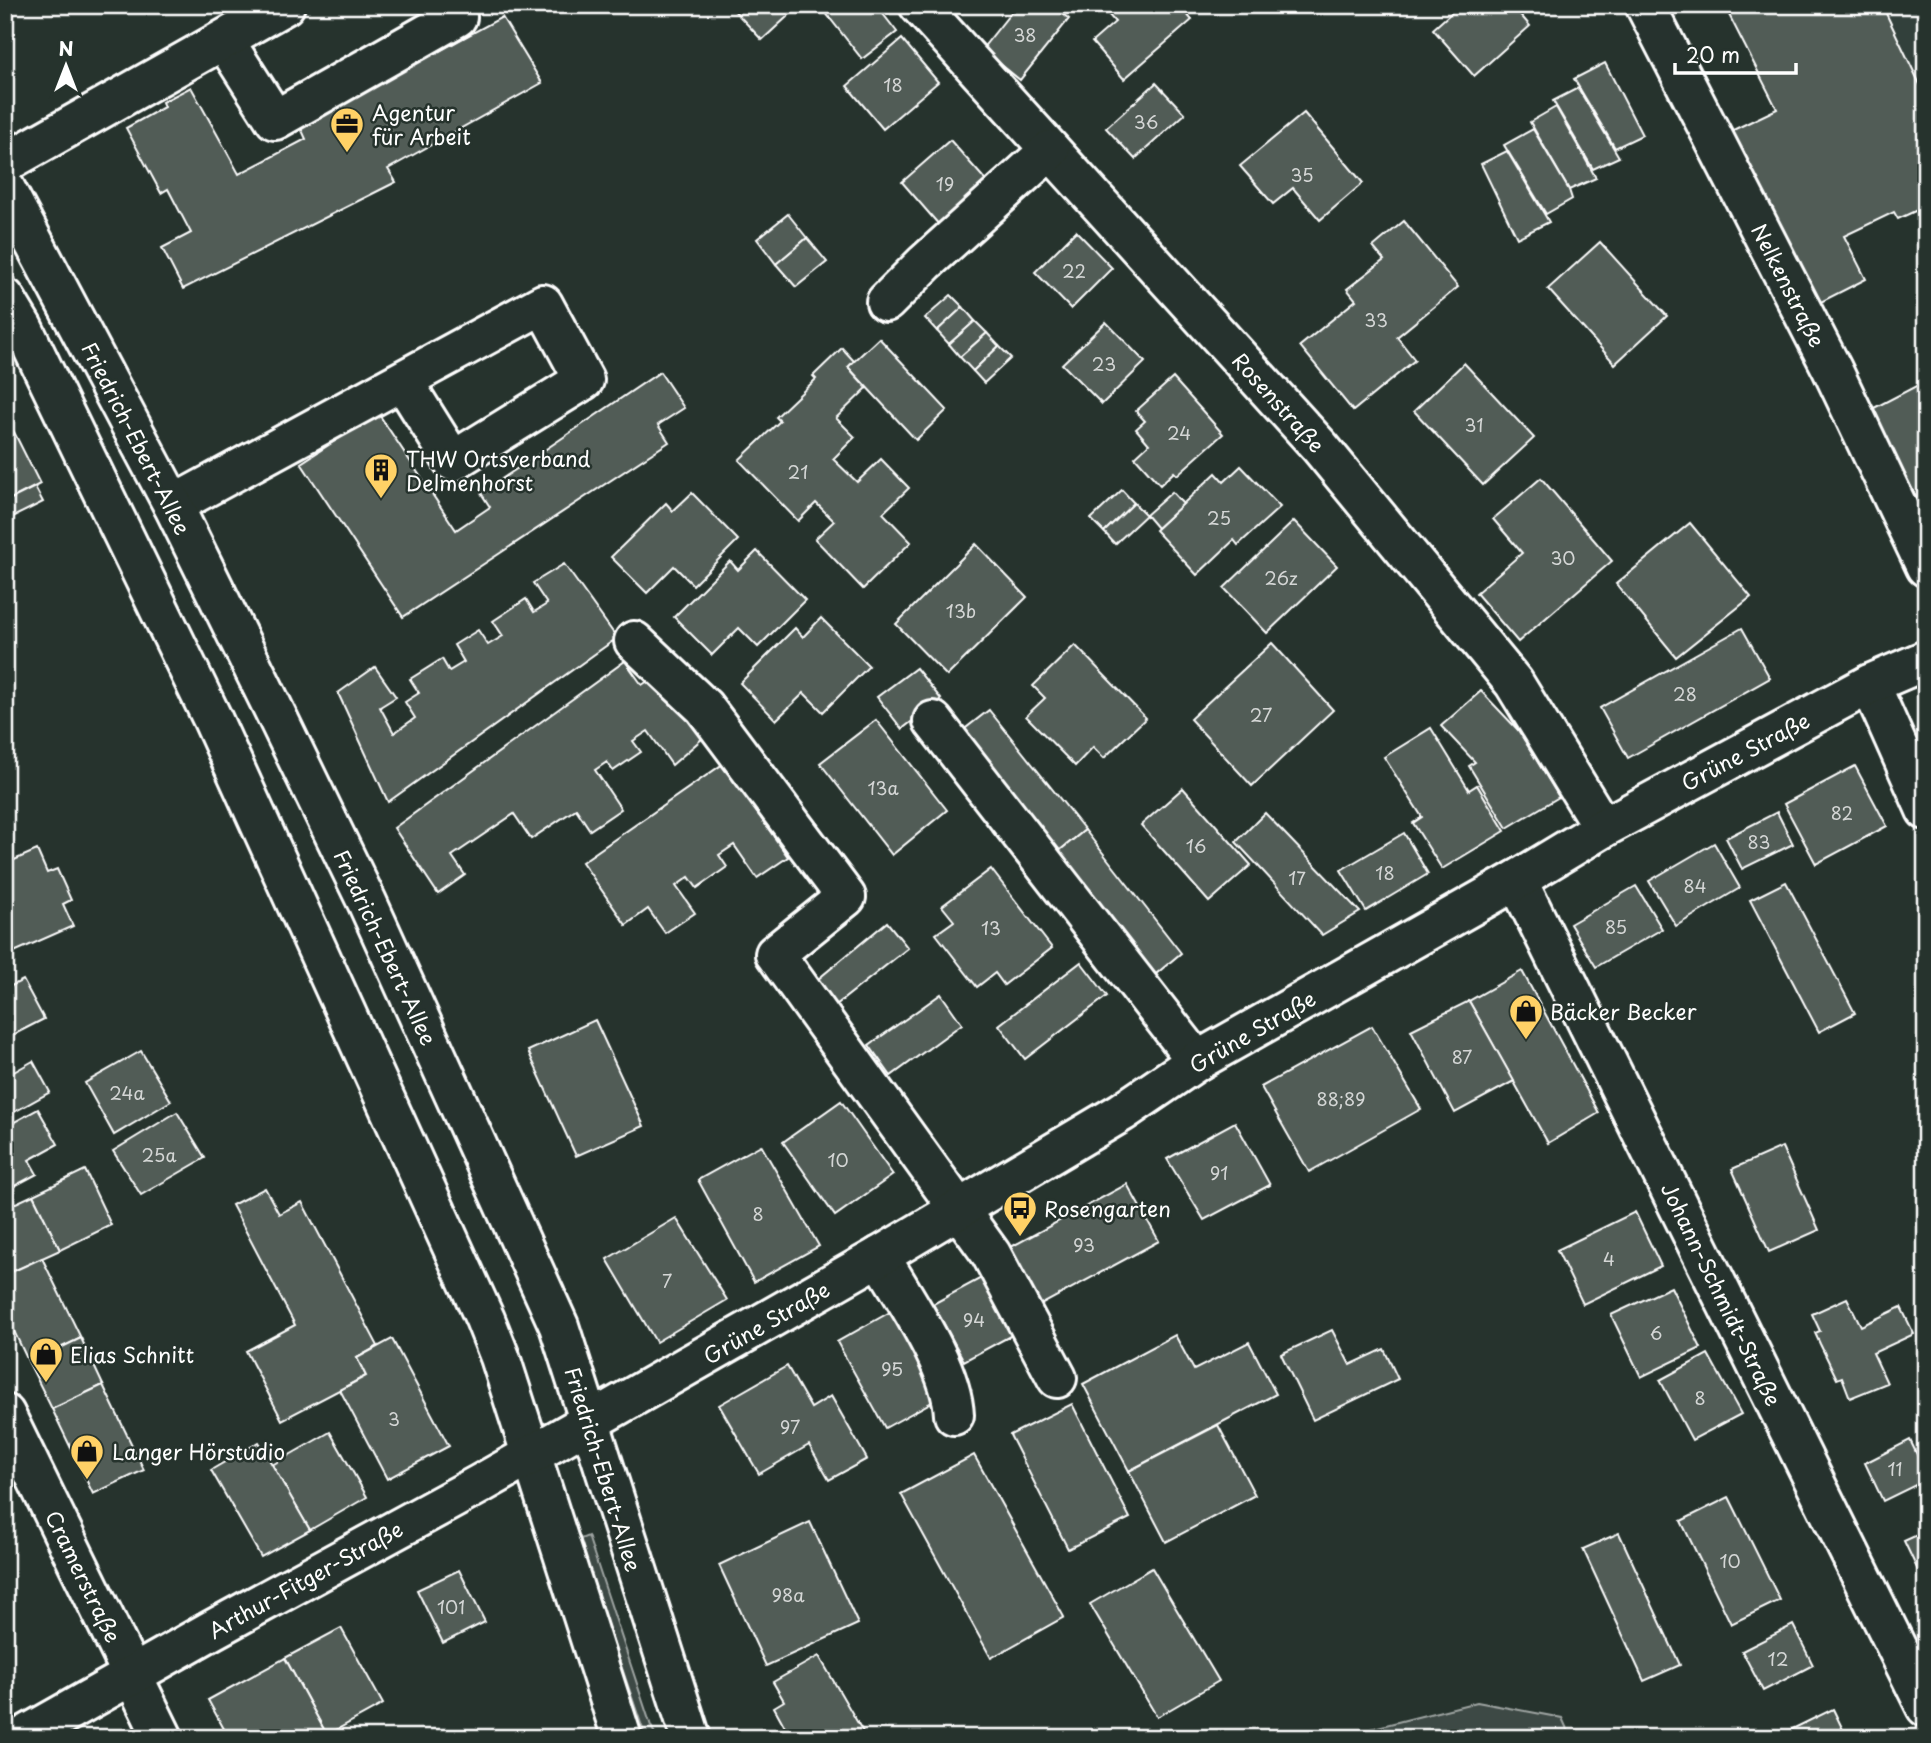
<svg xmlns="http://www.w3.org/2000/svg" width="1931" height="1743" font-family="'Playpen Sans',sans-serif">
<rect width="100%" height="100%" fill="#26332d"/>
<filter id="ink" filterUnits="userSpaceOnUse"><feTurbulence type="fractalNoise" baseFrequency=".0143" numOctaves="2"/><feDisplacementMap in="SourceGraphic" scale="14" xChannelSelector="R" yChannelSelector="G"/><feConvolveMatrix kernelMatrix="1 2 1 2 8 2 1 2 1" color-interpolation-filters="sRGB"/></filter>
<g filter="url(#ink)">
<!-- built -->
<path fill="#333f3a" d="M1882,5H1926V97Z"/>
<!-- green -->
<g fill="#3e4944" stroke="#9ea4a2" stroke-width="2">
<path d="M588,1536L651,1726L657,1738H646L578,1540Z"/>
<path d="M1477,1702L1562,1718L1571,1738H1334Z"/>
</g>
<!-- building -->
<g fill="#515c57" stroke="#fff" stroke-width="2">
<path d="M729,5H800L762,40Z"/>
<path d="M834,5H876L897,32L862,59L825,12Z"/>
<path d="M1017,5H1052L1069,19L1020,80L982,49Z"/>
<path d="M1100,5H1179L1192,20L1124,79L1092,42L1115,22Z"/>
<path d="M1460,5H1512L1530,26L1474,76L1433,29Z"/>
<path d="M1724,5H1882L1926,97V206L1898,219L1894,212L1844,236L1866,279L1817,304L1731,131L1777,109Z"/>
<path d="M502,17L542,83L388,169L396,182L183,289L162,248L191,233L168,189L161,193L126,128L164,107L162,102L191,87L239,174L306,139L300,126Z"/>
<path d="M902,39L938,82L883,129L847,86Z"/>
<path d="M1605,63L1642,135L1615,148L1574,79Z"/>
<path d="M1156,83L1185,114L1135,159L1106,128Z"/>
<path d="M1578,88L1619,157L1593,169L1553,101Z"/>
<path d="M1556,107L1596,178L1569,190L1530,122Z"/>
<path d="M1304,113L1363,183L1320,220L1293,188L1273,204L1240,166Z"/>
<path d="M1533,129L1569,190L1572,199L1546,214L1504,145Z"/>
<path d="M950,140L989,184L940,226L902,182Z"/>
<path d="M1507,151L1549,222L1517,238L1481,164Z"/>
<path d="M788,214L807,238L776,264L757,239Z"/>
<path d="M1404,221L1458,287L1397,337L1415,360L1353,411L1300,346L1356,300L1347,289L1384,260L1373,247Z"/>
<path d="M1076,231L1112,268L1071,309L1035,272Z"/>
<path d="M807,238L827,262L796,287L776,264Z"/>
<path d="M1600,242L1667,316L1615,364L1548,289Z"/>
<path d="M951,295L963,307L937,331L925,318Z"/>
<path d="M963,307L975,321L949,344L937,331Z"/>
<path d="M975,321L987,333L960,357L949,344Z"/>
<path d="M1106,322L1145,362L1102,404L1062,364Z"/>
<path d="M987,333L999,346L973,371L960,357Z"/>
<path d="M879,338L947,410L916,440L848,367Z"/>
<path d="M999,346L1011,358L984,383L973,371Z"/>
<path d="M842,348L854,361L848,367L867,388L836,418L855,437L833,459L857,482L881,459L909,488L883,513L911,542L863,589L815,539L834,521L816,503L798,521L739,460L780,421L776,417L816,379L813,376Z"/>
<path d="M1464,363L1534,438L1483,485L1414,411Z"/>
<path d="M660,372L684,408L658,425L669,442L403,617L301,463L378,413L456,530L490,507L481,493Z"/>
<path d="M1173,378L1223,434L1177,475L1174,472L1160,485L1135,457L1149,444L1136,429L1145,421L1136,411Z"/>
<path d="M1918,385L1926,402V517L1872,409Z"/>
<path d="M14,432L40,484L5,502V437Z"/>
<path d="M1241,466L1280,507L1238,545L1234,540L1197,575L1155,530L1216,473L1224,482Z"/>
<path d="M1541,478L1612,561L1518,642L1476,593L1522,553L1493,519Z"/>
<path d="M35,487L43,502L5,521V502Z"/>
<path d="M1122,490L1134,503L1104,532L1091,519Z"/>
<path d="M1172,492L1183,504L1157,528L1146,515Z"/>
<path d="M692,493L738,540L693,585L674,566L647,593L611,557L666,503L673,511Z"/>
<path d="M1134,503L1146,515L1115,544L1104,532Z"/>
<path d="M1294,521L1337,566L1267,633L1224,588Z"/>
<path d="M1690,523L1751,597L1676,657L1616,584Z"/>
<path d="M976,544L1027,597L947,676L896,624Z"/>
<path d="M757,551L805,600L758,647L739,628L712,655L674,617L730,561L738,570Z"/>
<path d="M564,564L617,638L388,802L338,693L375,667L396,697L380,707L394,733L415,718L405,702L419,693L410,679L442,659L449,671L464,662L454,645L478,630L488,645L503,636L493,621L526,599L534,612L547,604L533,583Z"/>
<path d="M821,618L869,666L823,712L804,693L776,720L740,683L795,628L803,637Z"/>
<path d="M1742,628L1770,678L1628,758L1600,708Z"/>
<path d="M1272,643L1333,710L1252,786L1190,719Z"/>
<path d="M1075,645L1146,718L1104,758L1093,747L1075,766L1026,716L1045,698L1033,686Z"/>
<path d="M625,661L642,685L657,675L704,737L672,765L648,731L633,741L641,752L613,771L607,762L595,770L621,809L590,830L576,809L531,839L514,814L452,856L465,875L438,894L394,828Z"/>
<path d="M916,668L941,699L902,729L877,697Z"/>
<path d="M1481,691L1519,731L1559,797L1507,828L1469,766L1475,762L1441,726Z"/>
<path d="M989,710L1085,830L1053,856L957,735Z"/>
<path d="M876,720L947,810L892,855L820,763Z"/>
<path d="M1431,728L1469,790L1477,785L1505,831L1442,869L1413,823L1422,817L1384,757Z"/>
<path d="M723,764L788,857L757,878L734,845L719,855L727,867L697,888L689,877L676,886L695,913L665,933L648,909L626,925L582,862Z"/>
<path d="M1855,766L1887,826L1816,864L1784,804Z"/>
<path d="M1183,788L1251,865L1209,902L1141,825Z"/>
<path d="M1777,812L1793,844L1742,869L1726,838Z"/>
<path d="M1265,813L1360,912L1322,935L1236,842Z"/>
<path d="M1085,830L1181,953L1150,979L1053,856Z"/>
<path d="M1404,833L1428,874L1366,911L1341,870Z"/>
<path d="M1714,843L1740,888L1676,926L1649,881Z"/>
<path d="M37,850L47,873L57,869L71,900L63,904L73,926L5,956V864Z"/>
<path d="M991,869L1052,948L1004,985L995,973L977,987L936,934L954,921L942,906Z"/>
<path d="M1786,882L1855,1013L1819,1032L1750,900Z"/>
<path d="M1636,886L1662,929L1596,967L1570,924Z"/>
<path d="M887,922L908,948L836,1005L817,980Z"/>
<path d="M1081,962L1107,996L1025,1059L999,1025Z"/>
<path d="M1522,971L1599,1113L1548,1143L1469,1001Z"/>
<path d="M23,980L44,1019L5,1039V989Z"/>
<path d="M941,994L962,1024L891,1076L869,1045Z"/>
<path d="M1469,1001L1514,1081L1455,1113L1411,1030Z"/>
<path d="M595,1020L644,1126L576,1156L528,1051Z"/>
<path d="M1372,1026L1421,1109L1309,1172L1261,1087Z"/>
<path d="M141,1051L171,1101L114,1135L85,1083Z"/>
<path d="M33,1061L50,1092L5,1117V1077Z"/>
<path d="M841,1101L893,1175L835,1216L783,1142Z"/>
<path d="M38,1109L58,1144L29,1160L37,1174L5,1191V1127Z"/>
<path d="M177,1112L205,1158L141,1195L113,1151Z"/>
<path d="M1235,1122L1270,1185L1204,1220L1167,1159Z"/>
<path d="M761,1145L819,1246L754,1282L698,1180Z"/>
<path d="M1782,1147L1819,1230L1769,1252L1732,1169Z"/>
<path d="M85,1170L111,1225L60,1250L33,1195Z"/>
<path d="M1127,1184L1159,1241L1039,1306L1009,1248Z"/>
<path d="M265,1188L279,1214L302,1202L378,1346L357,1358L366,1376L282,1420L246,1351L295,1325L232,1205Z"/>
<path d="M33,1195L60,1250L5,1275V1208Z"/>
<path d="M1635,1212L1661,1266L1583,1304L1557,1250Z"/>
<path d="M676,1218L727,1300L656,1342L607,1259Z"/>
<path d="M42,1258L81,1338L29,1363L5,1312V1275Z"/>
<path d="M983,1277L1014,1334L964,1361L933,1304Z"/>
<path d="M1671,1287L1701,1348L1641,1377L1611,1315Z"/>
<path d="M1847,1298L1861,1326L1901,1307L1914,1334L1873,1353L1887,1383L1850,1398L1842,1377L1837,1379L1820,1344L1815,1333L1820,1331L1812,1314Z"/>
<path d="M899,1307L948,1393L885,1428L837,1342Z"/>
<path d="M1332,1330L1350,1365L1384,1349L1398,1379L1313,1420L1281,1354Z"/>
<path d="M1175,1335L1194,1370L1249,1342L1276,1394L1129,1471L1083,1384Z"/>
<path d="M81,1338L103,1385L52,1409L29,1363Z"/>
<path d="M392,1339L449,1446L387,1479L340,1390L366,1376L357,1358Z"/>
<path d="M1708,1354L1741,1414L1692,1440L1660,1380Z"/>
<path d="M787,1366L811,1408L831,1396L867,1459L829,1480L809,1445L759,1474L719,1405Z"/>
<path d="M103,1385L144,1470L93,1494L52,1409Z"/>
<path d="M1072,1404L1130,1518L1068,1549L1010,1435Z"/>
<path d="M1218,1425L1255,1495L1166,1542L1129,1471Z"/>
<path d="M330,1432L367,1497L310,1530L272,1465Z"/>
<path d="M1910,1440L1926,1473V1480L1883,1501L1865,1463Z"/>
<path d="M259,1442L310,1530L261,1557L211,1470Z"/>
<path d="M974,1455L1064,1617L991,1658L901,1494Z"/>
<path d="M1729,1497L1780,1600L1731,1624L1681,1521Z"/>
<path d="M810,1522L858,1624L766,1666L719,1565Z"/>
<path d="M1926,1531V1580L1923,1581L1904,1541Z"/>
<path d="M1619,1533L1680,1665L1644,1681L1583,1549Z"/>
<path d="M1152,1568L1219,1681L1157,1717L1090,1604Z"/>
<path d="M459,1570L485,1622L443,1643L417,1590Z"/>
<path d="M1793,1625L1813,1665L1763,1691L1742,1651Z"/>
<path d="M341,1628L383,1704L327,1735L285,1658Z"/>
<path d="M819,1656L866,1737L865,1738H788L790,1736L774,1707L784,1701L773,1682Z"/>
<path d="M285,1658L327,1735L321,1738H229L208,1700Z"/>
<path d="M1833,1709L1847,1738H1774Z"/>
</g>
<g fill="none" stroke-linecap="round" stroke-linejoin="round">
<!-- minor casing -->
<g stroke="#fff" stroke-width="44">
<g id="minor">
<path d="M919,5L1320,447L1514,683L1603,828"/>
<path d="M1645,5L1832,369L1926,567"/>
<path d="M224,40L275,120L457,17L450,5"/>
<path d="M5,163L285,5"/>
<path d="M886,302L925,263L1050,150"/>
<path d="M173,505L543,304L584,380L453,461L403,381"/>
<path d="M634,641L704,707L846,897L775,954L991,1254L1057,1378"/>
<path d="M1870,684L1926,810"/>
<path d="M933,721L1197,1061"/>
<path d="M1517,880L1926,1707"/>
<path d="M880,1256C905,1300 952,1366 954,1415"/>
<path d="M5,1414L163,1738"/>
</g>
</g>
<!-- major casing -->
<g stroke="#fff" stroke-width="44">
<g id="major">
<path d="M5,188L173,505L270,702L367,902L559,1326L691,1738"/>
<path d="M5,298L23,328L212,718L485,1319L500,1357L622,1738"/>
<path d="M21,1738L212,1630L480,1484L880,1256L1122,1112L1197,1061L1517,880L1603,828L1870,684L1926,660"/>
</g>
</g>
<!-- minor -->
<use href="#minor" stroke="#26332d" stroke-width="38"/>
<!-- major -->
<use href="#major" stroke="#26332d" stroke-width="38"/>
</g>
</g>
<!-- icons -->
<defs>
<g id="office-pin" transform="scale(1.75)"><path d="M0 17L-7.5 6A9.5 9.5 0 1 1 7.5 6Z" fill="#ffd166" stroke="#26332d"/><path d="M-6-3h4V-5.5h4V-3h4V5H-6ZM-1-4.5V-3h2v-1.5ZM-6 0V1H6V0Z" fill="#111"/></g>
<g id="building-pin" transform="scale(1.75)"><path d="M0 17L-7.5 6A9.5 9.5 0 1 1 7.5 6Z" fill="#ffd166" stroke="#26332d"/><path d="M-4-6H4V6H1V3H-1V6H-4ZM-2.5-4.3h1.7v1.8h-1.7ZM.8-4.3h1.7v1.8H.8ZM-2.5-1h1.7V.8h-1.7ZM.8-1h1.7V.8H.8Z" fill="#111"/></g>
<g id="shop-pin" transform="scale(1.75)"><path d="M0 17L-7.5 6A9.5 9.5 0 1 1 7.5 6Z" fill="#ffd166" stroke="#26332d"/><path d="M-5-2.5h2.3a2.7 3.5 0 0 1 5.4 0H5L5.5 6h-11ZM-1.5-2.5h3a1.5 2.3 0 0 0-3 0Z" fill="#111"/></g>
<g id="bus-pin" transform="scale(1.75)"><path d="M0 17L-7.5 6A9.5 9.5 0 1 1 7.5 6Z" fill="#ffd166" stroke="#26332d"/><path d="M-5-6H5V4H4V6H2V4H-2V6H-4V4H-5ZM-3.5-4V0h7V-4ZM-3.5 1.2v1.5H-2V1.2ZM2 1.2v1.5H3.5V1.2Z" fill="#111"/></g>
</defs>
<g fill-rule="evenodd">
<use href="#office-pin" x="347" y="124"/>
<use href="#building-pin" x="381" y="470"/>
<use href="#shop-pin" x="1526" y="1011"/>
<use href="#bus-pin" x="1020" y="1208"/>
<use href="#shop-pin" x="46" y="1354"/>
<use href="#shop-pin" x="87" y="1451"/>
</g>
<g text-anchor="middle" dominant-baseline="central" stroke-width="5" stroke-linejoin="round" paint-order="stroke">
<!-- number labels -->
<g font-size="18" fill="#d4d6d5">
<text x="1025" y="34">38</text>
<text x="893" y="84">18</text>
<text x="1146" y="121">36</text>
<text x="1302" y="174">35</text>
<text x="945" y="183">19</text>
<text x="1074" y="270">22</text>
<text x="1376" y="319">33</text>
<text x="1104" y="363">23</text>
<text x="1474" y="424">31</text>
<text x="1179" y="432">24</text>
<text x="798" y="471">21</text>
<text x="1219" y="517">25</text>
<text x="1563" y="557">30</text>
<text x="1281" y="577">26z</text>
<text x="961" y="610">13b</text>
<text x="1685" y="693">28</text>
<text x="1261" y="714">27</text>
<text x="883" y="787">13a</text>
<text x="1842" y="812">82</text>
<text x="1759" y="841">83</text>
<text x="1196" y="845">16</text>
<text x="1385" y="872">18</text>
<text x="1297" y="877">17</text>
<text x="1695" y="885">84</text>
<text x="1616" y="926">85</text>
<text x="991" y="927">13</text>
<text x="1462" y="1056">87</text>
<text x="127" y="1092">24a</text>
<text x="1341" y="1098">88;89</text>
<text x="159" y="1154">25a</text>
<text x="838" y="1159">10</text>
<text x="1219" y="1172">91</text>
<text x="758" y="1213">8</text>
<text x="1084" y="1244">93</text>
<text x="1609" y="1258">4</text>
<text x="667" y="1280">7</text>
<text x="974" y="1319">94</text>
<text x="1656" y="1332">6</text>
<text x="892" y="1368">95</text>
<text x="1700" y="1397">8</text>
<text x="394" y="1418">3</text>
<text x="790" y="1426">97</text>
<text x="1895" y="1468">11</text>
<text x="1730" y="1560">10</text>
<text x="788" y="1594">98a</text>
<text x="451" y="1606">101</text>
<text x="1778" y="1658">12</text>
</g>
<!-- poi labels -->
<g font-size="21" fill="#fff" stroke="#26332d" text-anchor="start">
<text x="372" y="112">Agentur<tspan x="372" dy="24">für Arbeit</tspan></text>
<text x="406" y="458">THW Ortsverband<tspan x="406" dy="24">Delmenhorst</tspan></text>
<text x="1550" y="1011">Bäcker Becker</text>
<text x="1044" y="1208">Rosengarten</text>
<text x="70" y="1354">Elias Schnitt</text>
<text x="112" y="1451">Langer Hörstudio</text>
</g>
<!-- street labels -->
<g font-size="21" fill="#fff" stroke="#26332d">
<text transform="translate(1789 285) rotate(63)">Nelkenstraße</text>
<text transform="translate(1279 402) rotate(48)">Rosenstraße</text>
<text transform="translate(137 438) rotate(63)">Friedrich-Ebert-Allee</text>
<text transform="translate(1745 751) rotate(-28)">Grüne Straße</text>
<text transform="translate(386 947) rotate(65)">Friedrich-Ebert-Allee</text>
<text transform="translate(1252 1031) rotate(-30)">Grüne Straße</text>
<text transform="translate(1722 1294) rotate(64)">Johann-Schmidt-Straße</text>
<text transform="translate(766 1322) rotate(-30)">Grüne Straße</text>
<text transform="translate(604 1469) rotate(73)">Friedrich-Ebert-Allee</text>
<text transform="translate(84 1576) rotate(64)">Cramerstraße</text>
<text transform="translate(305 1579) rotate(-29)">Arthur-Fitger-Straße</text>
</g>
</g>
<!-- margin -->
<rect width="1931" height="1743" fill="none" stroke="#26332d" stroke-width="28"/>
<rect x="14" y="14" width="1903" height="1715" fill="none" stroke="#fff" stroke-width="2.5" filter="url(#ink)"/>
<!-- north arrow -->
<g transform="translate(66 66)" stroke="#26332d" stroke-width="5" paint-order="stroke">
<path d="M0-5L12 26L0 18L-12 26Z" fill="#ffffff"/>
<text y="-10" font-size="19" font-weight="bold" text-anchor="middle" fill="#ffffff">N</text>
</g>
<!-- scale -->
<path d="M1675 63v10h121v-10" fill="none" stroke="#ffffff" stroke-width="3.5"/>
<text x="1686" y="63" font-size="21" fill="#ffffff" stroke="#26332d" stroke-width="5" paint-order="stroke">20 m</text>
</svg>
